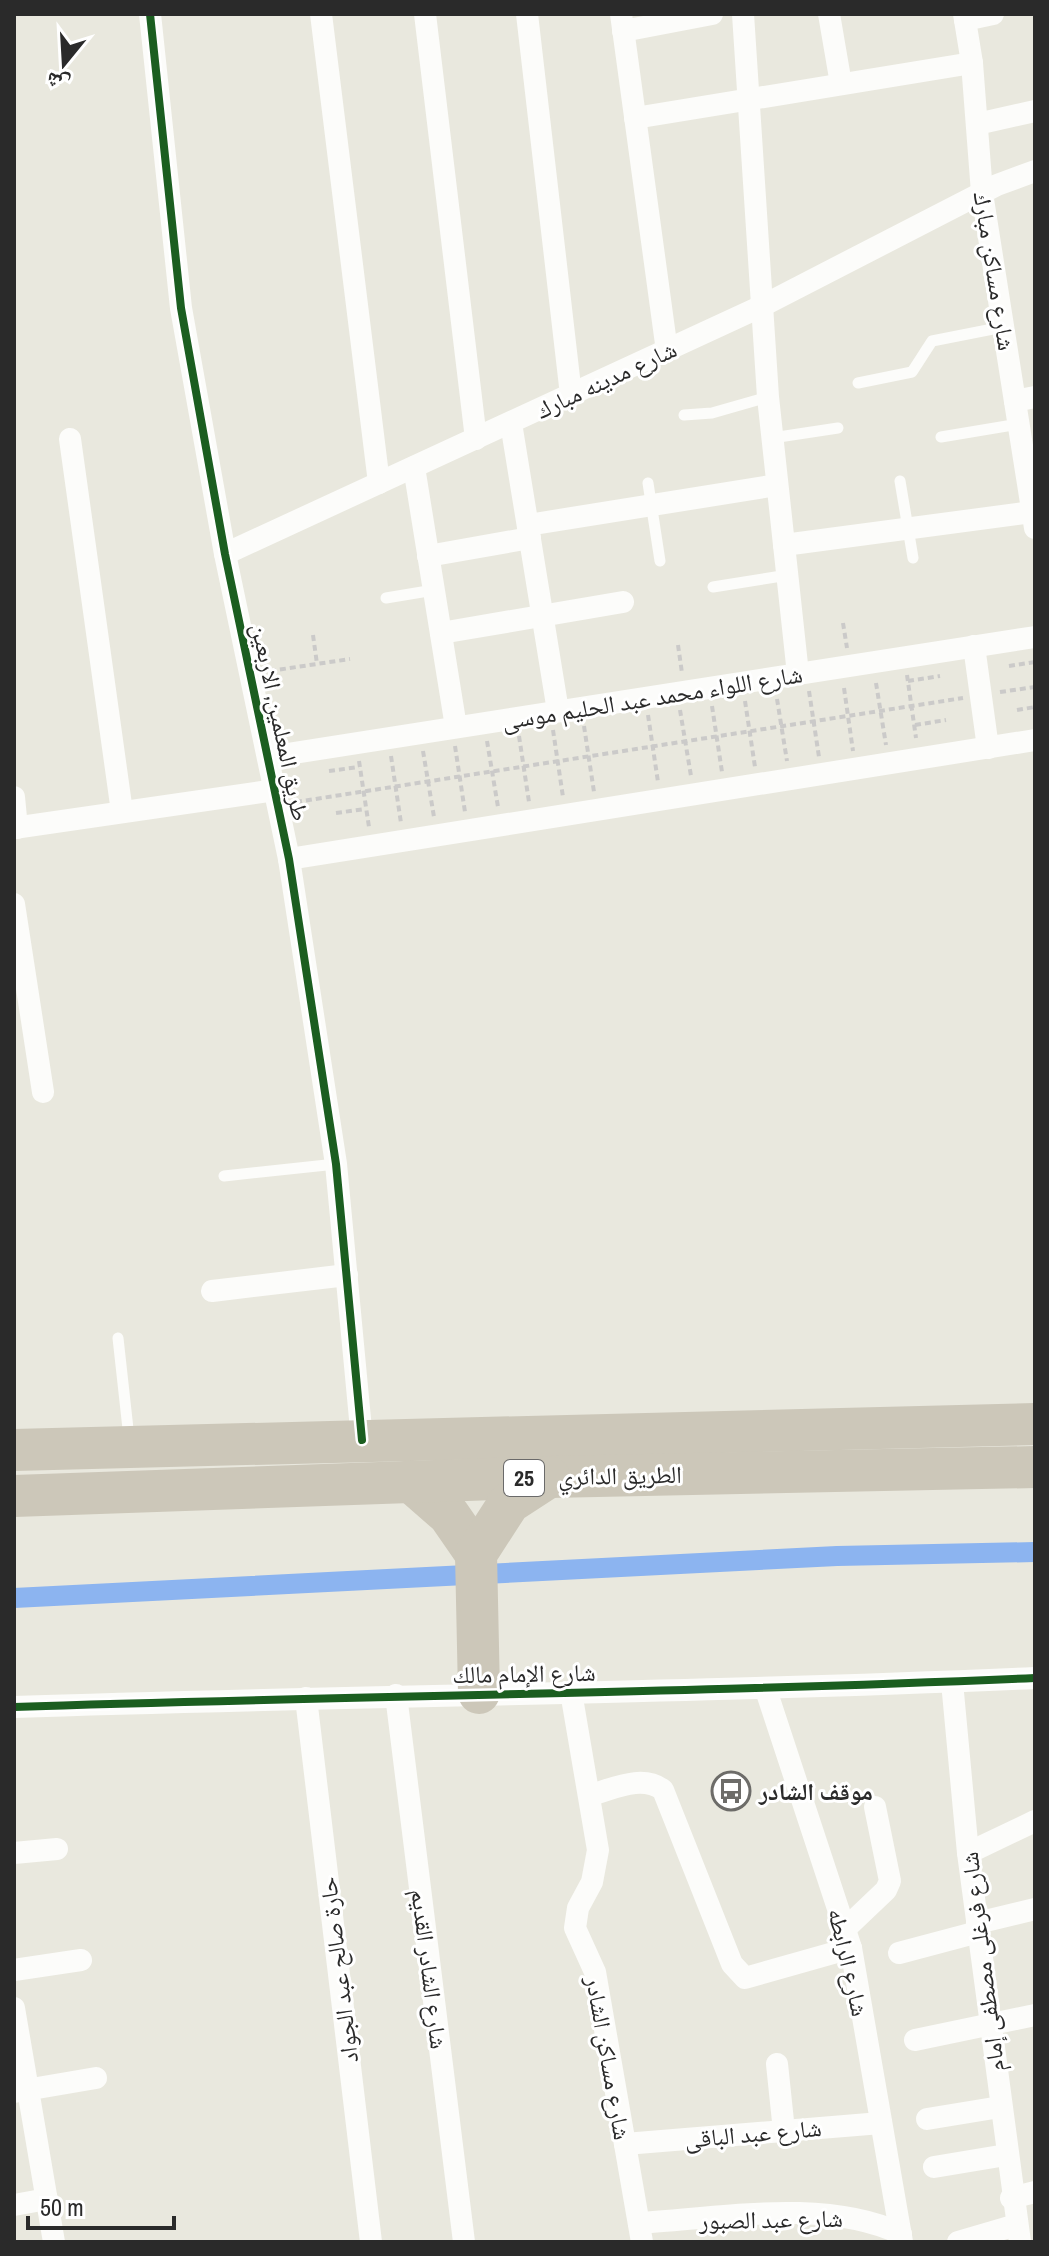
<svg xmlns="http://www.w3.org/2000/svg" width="1049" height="2256" font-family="'Archivo Narrow','Noto Naskh Arabic',sans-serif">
<rect width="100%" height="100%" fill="#e9e8de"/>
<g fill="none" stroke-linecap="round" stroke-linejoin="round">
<!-- canal -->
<path stroke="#8cb4f0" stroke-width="20" d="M14,1598L837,1556L1035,1552"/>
<!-- path -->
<g stroke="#cbcac9" stroke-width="4" stroke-dasharray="6 4" stroke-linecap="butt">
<path d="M843,623L847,648"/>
<path d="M313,635L317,664"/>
<path d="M678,645L682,673"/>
<path d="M1009,666L1035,662"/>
<path d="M270,671L350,659"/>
<path d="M907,675L916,738"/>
<path d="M908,681L940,676"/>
<path d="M876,683L886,745"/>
<path d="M844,688L853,751"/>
<path d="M809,691L819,757"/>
<path d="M1000,692L1035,687"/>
<path d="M777,699L787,761"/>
<path d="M745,701L755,767"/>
<path d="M712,706L722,772"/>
<path d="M680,710L691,776"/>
<path d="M1017,710L1035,707"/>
<path d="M648,715L658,782"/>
<path d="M915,725L946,720"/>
<path d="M584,726L594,792"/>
<path d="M553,730L563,797"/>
<path d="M519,736L529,802"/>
<path d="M487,741L498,807"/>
<path d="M455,746L465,812"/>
<path d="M423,751L434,817"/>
<path d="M391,756L401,823"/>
<path d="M359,761L369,827"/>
<path d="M329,771L359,767"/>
<path d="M296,802L963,698"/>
<path d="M336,813L365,809"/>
</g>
<!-- lane -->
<g stroke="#fcfcfa" stroke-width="11">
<path d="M858,383L912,372L932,341L1003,327"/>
<path d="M684,415L712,413L768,397"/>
<path d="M941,437L1019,424"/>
<path d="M772,438L838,428"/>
<path d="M900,481L913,558"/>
<path d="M648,483L660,561"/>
<path d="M713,587L788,575"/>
<path d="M386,598L434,590"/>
<path d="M224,1176L336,1164"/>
<path d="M118,1338L129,1438"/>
</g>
<!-- street -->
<g stroke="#fcfcfa" stroke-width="22">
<path d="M150,14L181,308L225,554L289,859L336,1164L362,1440"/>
<path d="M321,14L379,483"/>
<path d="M425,14L476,439"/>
<path d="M527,14L571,395"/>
<path d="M621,14L667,351"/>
<path d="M743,14L768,397L798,674"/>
<path d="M829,14L841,84"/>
<path d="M964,14L972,63L982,193L1035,528"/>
<path d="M965,20L993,14"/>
<path d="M623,31L712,14"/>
<path d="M635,118L972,63"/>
<path d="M977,124L1035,111"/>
<path d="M1015,401L1035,397"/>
<path d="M511,423L558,711"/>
<path d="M70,439L122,812"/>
<path d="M414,467L456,727"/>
<path d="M528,525L777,485"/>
<path d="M784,545L1032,512"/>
<path d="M225,554L762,306L997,185L1035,171"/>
<path d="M428,556L530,538"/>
<path d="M441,633L623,602"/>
<path d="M974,646L988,748"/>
<path d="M268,757L1035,637"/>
<path d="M14,797L17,828"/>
<path d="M14,828L275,790"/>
<path d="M289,859L1035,740"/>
<path d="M14,904L43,1092"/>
<path d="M212,1291L347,1275"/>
<path d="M952,1682L968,1853L1020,2242"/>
<path d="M766,1690L851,1948L902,2242"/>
<path d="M571,1692L598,1850L592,1882L578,1908L575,1928L595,1972L642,2242"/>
<path d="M396,1695L464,2242"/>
<path d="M306,1698L371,2242"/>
<path d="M14,1707C354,1696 695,1693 1035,1678"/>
<path d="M590,1795C613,1789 642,1774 663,1790L732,1964L745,1978L851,1948"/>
<path d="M14,1853L57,1849"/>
<path d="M968,1853L1035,1821"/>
<path d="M977,1923L1035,1909"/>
<path d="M845,1929L886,1890L890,1881L875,1807"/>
<path d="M899,1953L978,1932"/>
<path d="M14,1970L81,1960"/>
<path d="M14,2008L54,2242"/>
<path d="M915,2040L1035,2015"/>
<path d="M777,2064L784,2131"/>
<path d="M14,2092L96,2078"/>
<path d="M927,2119L1000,2107"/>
<path d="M625,2144L881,2123"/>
<path d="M934,2167L1006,2155"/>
<path d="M1011,2198L1035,2192"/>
<path d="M14,2205L47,2199"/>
<path d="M639,2223C721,2218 826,2198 901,2234"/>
<path d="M958,2242L1016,2225"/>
</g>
<!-- highway -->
<g stroke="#ccc7b9" stroke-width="42">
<path d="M14,1450L1035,1424"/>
<path d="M410,1481L449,1515L476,1554"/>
<path d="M14,1496L549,1477L1035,1467"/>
<path d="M479,1693L476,1554L509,1503L549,1477"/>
</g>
<!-- cycleway casing -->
<g stroke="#fff" stroke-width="13">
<g id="cycleway">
<path d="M150,14L181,308L225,554L289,859L336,1164L362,1440"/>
<path d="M14,1707C354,1696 695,1693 1035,1678"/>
</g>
</g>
<!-- cycleway -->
<use href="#cycleway" stroke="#1b5e20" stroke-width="8"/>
</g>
<!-- icons -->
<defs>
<g id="bus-ring" transform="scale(2)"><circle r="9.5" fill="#fff" stroke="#6d6c69" stroke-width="1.5"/><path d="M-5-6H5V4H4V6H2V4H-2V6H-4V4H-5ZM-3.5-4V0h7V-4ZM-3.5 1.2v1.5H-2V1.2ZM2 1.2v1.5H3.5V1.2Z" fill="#6d6c69"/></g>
</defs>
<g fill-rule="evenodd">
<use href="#bus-ring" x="731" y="1791"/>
</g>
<g text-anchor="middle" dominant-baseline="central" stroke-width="6" stroke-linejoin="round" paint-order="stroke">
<!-- shield labels -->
<rect fill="#fff" stroke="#6a6a6a" stroke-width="2" x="504" y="1460" width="40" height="36" rx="6"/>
<g font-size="22" font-weight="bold" fill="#2a2a2a">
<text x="524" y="1478">25</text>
</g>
<!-- street labels -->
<g font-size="24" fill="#2a2a2a" stroke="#fff">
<text transform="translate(995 271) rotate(81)">شارع مساكن مبارك</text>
<text transform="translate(606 379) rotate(-25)">شارع مدينه مبارك</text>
<text transform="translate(652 697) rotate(-9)">شارع اللواء محمد عبد الحليم موسى</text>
<text transform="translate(281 722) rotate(78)">طريق المعلمين, الاربعين</text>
<text transform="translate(620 1475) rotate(-1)">الطريق الدائري</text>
<text transform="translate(524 1673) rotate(-1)">شارع الإمام مالك</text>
<text transform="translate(849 1962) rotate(77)">شارع الرابطه</text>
<text transform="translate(982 1962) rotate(-97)">شارع فرغلى مصطفى إمام</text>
<text transform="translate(430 1969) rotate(83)">شارع الشادر القديم</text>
<text transform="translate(338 1970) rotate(-97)">حارة صالح عبد الجواد</text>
<text transform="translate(609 2058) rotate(80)">شارع مساكن الشادر</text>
<text transform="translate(753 2133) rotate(-5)">شارع عبد الباقى</text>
<text transform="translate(771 2219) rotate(-1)">شارع عبد الصبور</text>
</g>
<!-- poi labels -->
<g font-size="24" font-weight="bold" fill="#2a2a2a" stroke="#fff" text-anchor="start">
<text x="759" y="1791">موقف الشادر</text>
</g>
</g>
<!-- border -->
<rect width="1049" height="2256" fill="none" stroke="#2a2a2a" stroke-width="32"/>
<!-- north arrow -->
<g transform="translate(64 64) rotate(198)" stroke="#ffffff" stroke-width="6" paint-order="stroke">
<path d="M0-6L14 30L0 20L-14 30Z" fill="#2a2a2a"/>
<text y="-12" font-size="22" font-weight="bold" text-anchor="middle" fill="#2a2a2a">ش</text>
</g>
<!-- scale -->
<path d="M28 2216v12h146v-12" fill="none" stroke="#2a2a2a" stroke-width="4"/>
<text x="40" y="2216" font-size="24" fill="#2a2a2a" stroke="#ffffff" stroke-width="6" paint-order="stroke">50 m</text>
</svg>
